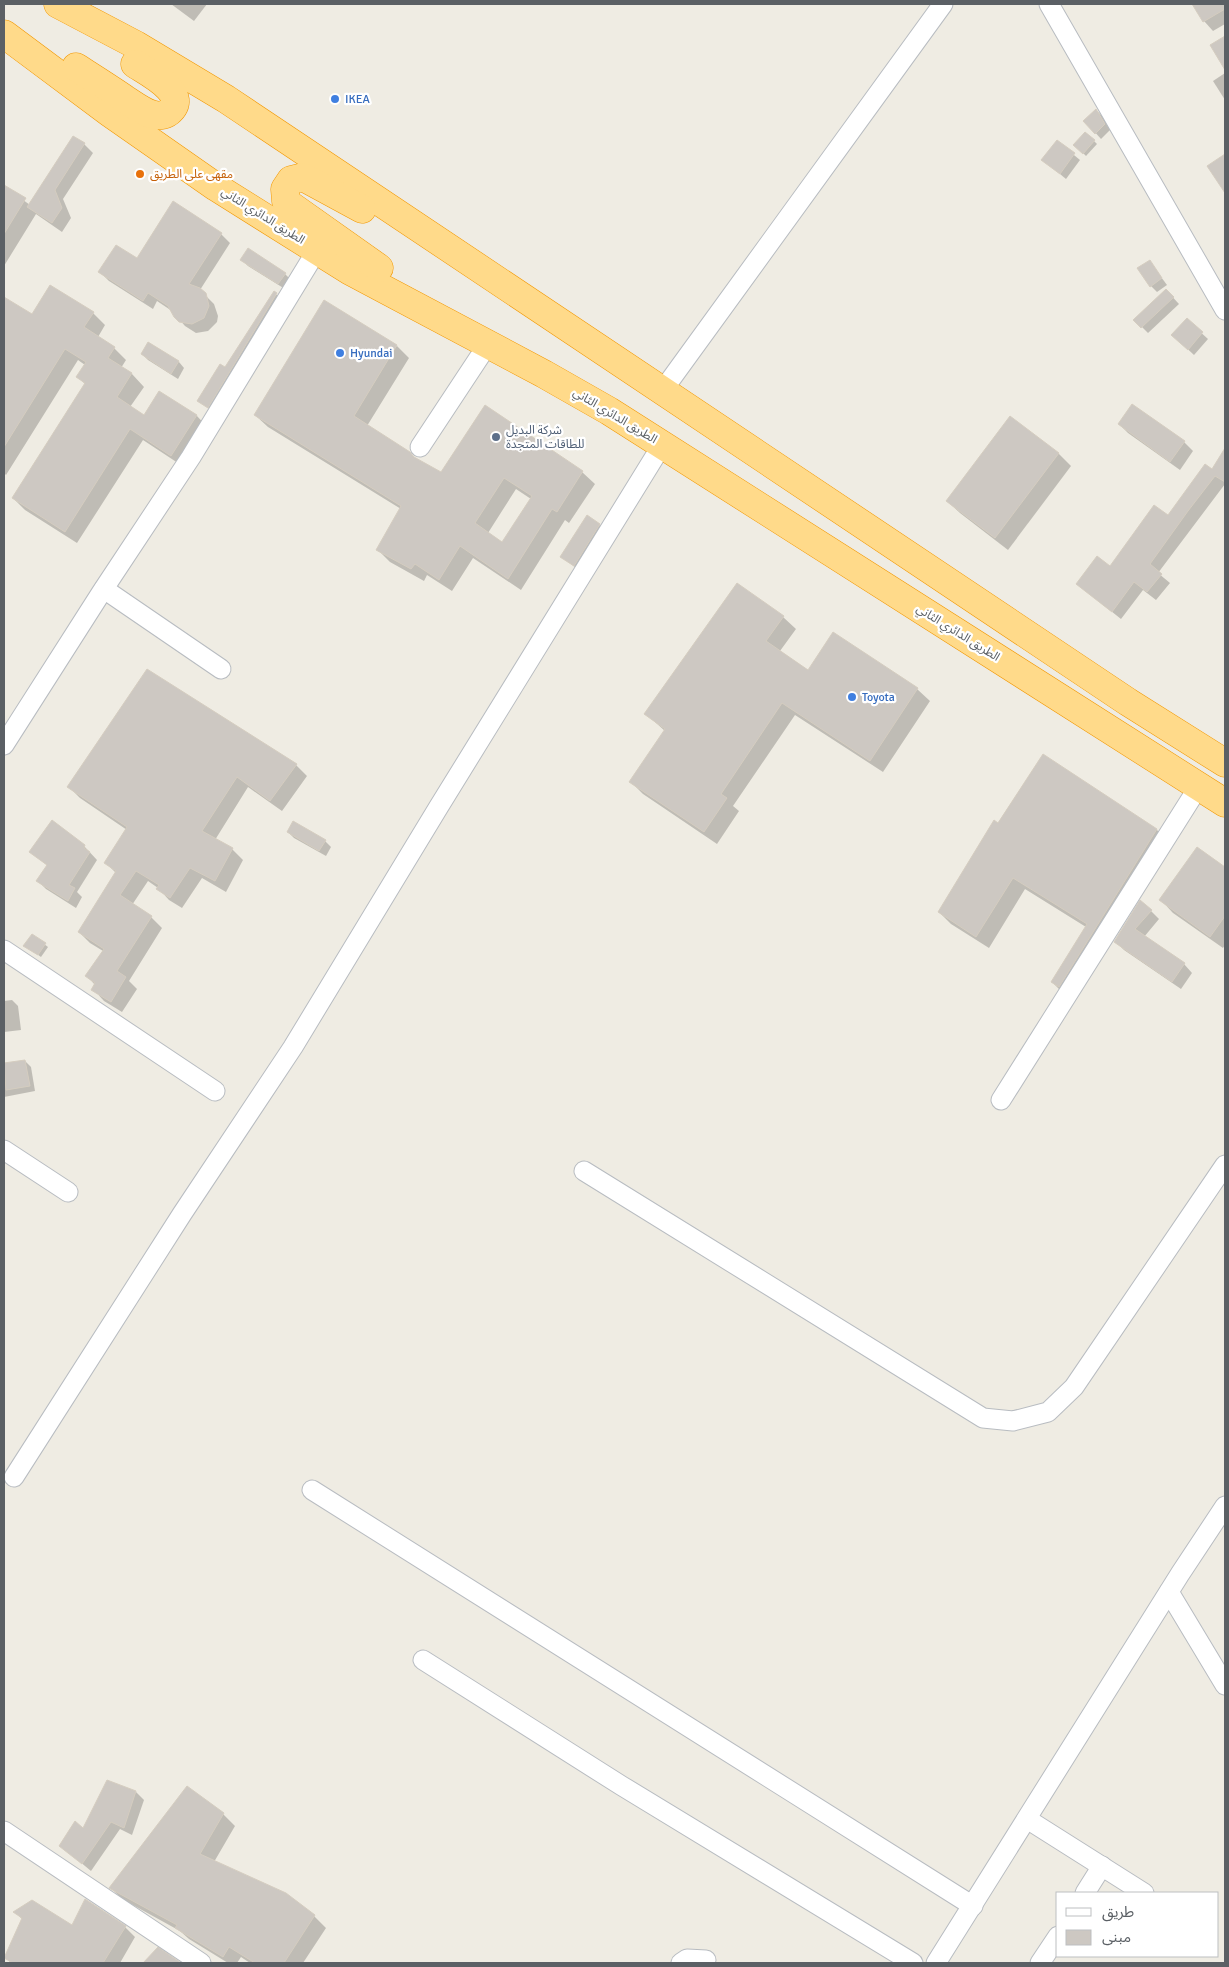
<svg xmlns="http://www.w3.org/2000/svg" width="1229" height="1967" font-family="Signika,'Noto Sans Arabic',sans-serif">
<rect width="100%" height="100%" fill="#efece3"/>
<!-- shadow -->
<g fill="#0003" fill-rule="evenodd">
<path d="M171,4H207L194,21Z"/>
<path d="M1194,4H1225V24L1213,31L1204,21Z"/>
<path d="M1225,73V100L1213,81Z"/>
<path d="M1096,110L1102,116L1110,130L1101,139L1085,121Z"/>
<path d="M1086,133L1097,144L1086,156L1075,145Z"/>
<path d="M1057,141L1080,160L1066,179L1043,160Z"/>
<path d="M84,144L93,153L63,199L71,218L62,232L36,214L4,266V186L30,205Z"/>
<path d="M221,234L230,243L200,290L214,304L218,316L217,322L208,331L196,333L185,326L172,311L157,301L153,309L109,281L100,272Z"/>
<path d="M242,260L285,274L291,280L285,289L248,266Z"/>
<path d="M1150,262L1167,285L1157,292L1151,286Z"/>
<path d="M1166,290L1179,304L1148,333L1135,320Z"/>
<path d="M274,293L283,300L214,412L199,400L225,369Z"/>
<path d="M4,298L32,316L93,313L105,325L98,337L114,348L126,360L121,368L132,374L144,387L130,407L144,417L160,393L197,416L209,429L184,467L143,440L77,543L25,510L13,498L86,385L78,377L85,365L78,360L6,475L4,473Z"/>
<path d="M1187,320L1208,339L1194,355L1179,341Z"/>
<path d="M149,343L179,362L184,368L178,379L148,360L142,354Z"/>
<path d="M397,346L409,358L367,426L414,458L441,473L485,406L582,472L595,484L569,523L565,520L521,590L473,558L452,591L427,575L424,581L390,562L378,550L401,509L268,427L255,415ZM516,489L531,499L503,543L488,533Z"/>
<path d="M1010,417L1059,454L1071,466L1008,550L960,513L947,501Z"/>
<path d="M1119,424L1184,442L1193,451L1180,470L1128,433Z"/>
<path d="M1225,450V484L1158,573L1170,583L1156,600L1143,590L1121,619L1077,584L1111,568L1168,517L1212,471Z"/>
<path d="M600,525L605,530L580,571L562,557Z"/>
<path d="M783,617L796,629L780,651L809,671L917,689L930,701L883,772L795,715L733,806L739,811L717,844L643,794L631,782L665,731L646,714Z"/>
<path d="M1043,755L1157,830L1169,842L1064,994L1052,982L1086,927L1025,889L989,948L951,924L939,912Z"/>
<path d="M296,765L307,776L282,811L248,787L215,840L232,849L243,860L226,892L202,878L182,908L169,900L158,888L148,881L132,905L151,917L162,928L129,981L137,989L122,1012L104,1001L93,989L95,985L87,976L103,951L90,943L79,932L116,873L106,863L127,830L80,798L69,787Z"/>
<path d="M288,832L325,841L331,847L326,856L294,838Z"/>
<path d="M84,846L97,860L77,892L82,897L76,908L46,889L38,881L48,866L31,852Z"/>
<path d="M1197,849L1225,869V945L1223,948L1173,913L1161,900Z"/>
<path d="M1151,911L1159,919L1144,937L1184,964L1192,973L1181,989L1124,950L1116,942Z"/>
<path d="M32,935L48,947L41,957L28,948Z"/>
<path d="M12,1000L18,1006L21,1030L4,1032V1001Z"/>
<path d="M25,1061L31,1067L35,1091L4,1097V1064Z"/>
<path d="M136,1792L144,1800L132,1835L120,1829L91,1871L61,1846Z"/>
<path d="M223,1814L235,1826L214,1862L314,1916L326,1928L303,1963H250L241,1957L237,1963H228L189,1939L180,1931L122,1899L111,1888Z"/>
<path d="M15,1912L72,1927H125L135,1937L120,1963H11L5,1957L23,1920Z"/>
</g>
<!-- building -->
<g fill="#cdc8c2" stroke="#d5cdc0" fill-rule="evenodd">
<path d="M1192,4H1225V9L1203,22Z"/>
<path d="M1225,36V70L1210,45Z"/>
<path d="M1096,109L1105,124L1095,134L1083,121Z"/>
<path d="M1085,132L1095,140L1083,154L1073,145Z"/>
<path d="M73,136L85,143L55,190L62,208L52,223L27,207Z"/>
<path d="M1057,140L1075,153L1060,174L1041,160Z"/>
<path d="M1225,154V193L1207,166Z"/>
<path d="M4,185L26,198L4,234Z"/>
<path d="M173,201L222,233L189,284L200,288L206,293L209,306L204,318L192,324L179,322L174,317L168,306L148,293L143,301L98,272L116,245L137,258Z"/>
<path d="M248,248L286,273L278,284L240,260Z"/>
<path d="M1150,260L1162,278L1150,287L1137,268Z"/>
<path d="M50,285L94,312L84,327L115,347L108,358L132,373L117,397L144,415L159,391L197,415L171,456L130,429L65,532L12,498L85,383L76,377L86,362L65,349L4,447V297L32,314Z"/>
<path d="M1166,289L1174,297L1141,328L1133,320Z"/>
<path d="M274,291L277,293L208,408L197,401L220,364L225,367Z"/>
<path d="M324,300L397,345L354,416L410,452L414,457L441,472L485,405L583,471L557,512L552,509L508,579L460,546L439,580L415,564L411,569L376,550L401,506L254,415ZM504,478L532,496L502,542L475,523Z"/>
<path d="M1187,318L1203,332L1188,350L1171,335Z"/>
<path d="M148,342L179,361L171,374L141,354Z"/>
<path d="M1132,404L1185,441L1170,462L1118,424Z"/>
<path d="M1010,416L1059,453L995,538L946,501Z"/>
<path d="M1225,448V482L1215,476L1188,511L1150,564L1162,574L1147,592L1134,582L1112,612L1076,584L1097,556L1110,566L1154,505L1168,515L1205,464L1212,469Z"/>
<path d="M587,515L600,524L574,566L560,557Z"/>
<path d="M737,583L784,616L766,641L808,670L833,632L918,688L870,761L782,703L721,794L727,798L704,832L629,782L665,729L644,714Z"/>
<path d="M147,669L297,764L270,801L237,777L202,831L233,848L215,881L190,868L170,898L156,889L159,885L136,871L120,895L152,916L117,971L126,977L111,1002L91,990L95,983L85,976L104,949L78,932L116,871L104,863L127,827L67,787Z"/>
<path d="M1043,754L1157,829L1059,987L1051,982L1087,924L1013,878L976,937L938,912L994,820L998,823Z"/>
<path d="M52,820L85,845L84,848L90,852L69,885L75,888L68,901L36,881L47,865L29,852Z"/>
<path d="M293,821L326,840L319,851L287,832Z"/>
<path d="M1197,847L1225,867V916L1210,937L1159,900Z"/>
<path d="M1140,900L1152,910L1135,929L1185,963L1172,982L1114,942Z"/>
<path d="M32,934L46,943L38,955L23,946Z"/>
<path d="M25,1060L30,1086L6,1090L4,1063Z"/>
<path d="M107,1780L136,1791L124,1828L111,1822L82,1864L59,1846L75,1821L83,1828Z"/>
<path d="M187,1786L224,1813L200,1854L286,1893L315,1915L284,1963H255L229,1947L223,1957L175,1928L177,1925L109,1888Z"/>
<path d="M85,1899L126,1926L103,1963H13L4,1958L22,1918L13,1912L32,1900L72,1925Z"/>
<path d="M158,1947L181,1963H143Z"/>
</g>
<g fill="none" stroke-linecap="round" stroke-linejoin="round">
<!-- minor casing -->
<g stroke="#b8bcc1" stroke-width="21">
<g id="minor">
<path d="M1049,4L1225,310"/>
<path d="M663,390L943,4"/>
<path d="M420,447L488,344"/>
<path d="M104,589L221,669"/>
<path d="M4,745L101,593L191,457L317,250"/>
<path d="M4,950L215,1091"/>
<path d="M1001,1100L1199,786"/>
<path d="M4,1150L68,1192"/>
<path d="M584,1171L983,1418L1013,1421L1048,1412L1074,1387L1225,1165"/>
<path d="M14,1477L182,1214L293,1047L438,808L662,445"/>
<path d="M312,1490L973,1906"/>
<path d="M1169,1592L1225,1685"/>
<path d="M423,1660L622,1786L913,1963"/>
<path d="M1027,1819L1144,1893"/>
<path d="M4,1831L201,1963"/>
<path d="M1085,1893L1102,1866"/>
<path d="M681,1963L687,1959L706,1960"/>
<path d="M936,1963L1180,1574L1225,1506"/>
<path d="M1040,1963L1058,1936"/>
</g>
</g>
<!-- highway casing -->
<g stroke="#f29700" stroke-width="29">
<g id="highway">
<path d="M58,4L136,45L226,99L1128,702L1225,763"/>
<path d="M4,34L110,113L216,187L350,271L544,374L609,411L1225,803"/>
<path d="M76,67C93,78 109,88 125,99C133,104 142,111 151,114C157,116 164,116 169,112C191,94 147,72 135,64"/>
<path d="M362,209L303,177L291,180L285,189L286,201L290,205L379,268"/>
</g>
</g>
<!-- minor -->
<use href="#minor" stroke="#fff" stroke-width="19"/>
<!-- highway -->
<use href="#highway" stroke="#ffda8a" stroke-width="28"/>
</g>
<!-- markers -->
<g fill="#3f7fe0" stroke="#fff" stroke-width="2">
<circle cx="335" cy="99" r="5"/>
<circle cx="340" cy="353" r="5"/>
<circle cx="852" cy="697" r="5"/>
</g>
<circle fill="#e8710a" stroke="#fff" stroke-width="2" cx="140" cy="174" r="5"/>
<circle fill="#5c6f8a" stroke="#fff" stroke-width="2" cx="496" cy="437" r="5"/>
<g text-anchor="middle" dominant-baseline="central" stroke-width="4.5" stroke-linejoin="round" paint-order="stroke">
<!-- shop labels -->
<g font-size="12" fill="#366cbe" stroke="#fff" text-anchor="start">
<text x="345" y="99">IKEA</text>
<text x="350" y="353">Hyundai</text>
<text x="862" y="697">Toyota</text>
</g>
<!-- food labels -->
<g font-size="12" fill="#c56008" stroke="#fff" text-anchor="start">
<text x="150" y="174">مقهى على الطريق</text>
</g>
<!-- street labels -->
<g font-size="12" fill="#5b6065" stroke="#fff">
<text transform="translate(263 216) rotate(32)">الطريق الدائري الثاني</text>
<text transform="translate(615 416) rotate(31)">الطريق الدائري الثاني</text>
<text transform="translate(958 633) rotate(32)">الطريق الدائري الثاني</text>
</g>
<!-- service labels -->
<g font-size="12" fill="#4e5e75" stroke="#fff" text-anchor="start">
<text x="506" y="430">شركة البديل<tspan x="506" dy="14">للطاقات المتجدة</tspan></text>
</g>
</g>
<!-- border -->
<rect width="1229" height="1967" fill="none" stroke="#5b6065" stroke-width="10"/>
<!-- legend -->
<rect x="1056" y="1892" width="162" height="65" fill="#ffffff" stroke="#bdbfc1"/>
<rect x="1066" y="1908" width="25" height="8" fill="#ffffff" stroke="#bdbfc1"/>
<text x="1102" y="1917" font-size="15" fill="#5b6065">طريق</text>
<rect x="1066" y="1930" width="25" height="15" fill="#cdc8c2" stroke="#bdbfc1"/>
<text x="1102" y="1942" font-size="15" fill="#5b6065">مبنى</text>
</svg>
